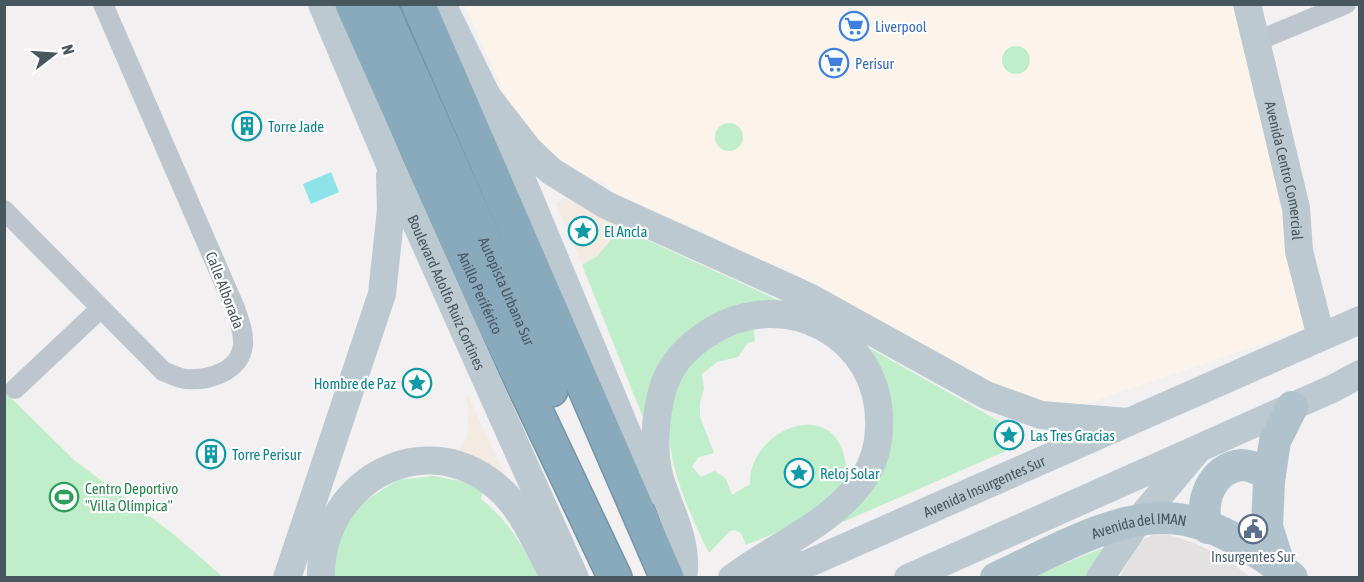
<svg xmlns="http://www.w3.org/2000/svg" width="1364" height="582" font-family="'Asap Condensed',sans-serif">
<rect width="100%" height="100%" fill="#f2f0f0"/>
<!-- commercial -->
<path fill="#fcf4ea" d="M465,5H1236L1307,328L1077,407L1018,401L840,303L784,266L754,259L690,225L665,223L627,206L604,182L571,174L516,120Z"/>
<!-- education -->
<path fill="#e3e1e2" d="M1166,534L1195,543L1228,560L1250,577L1119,578L1141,540L1153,535Z"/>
<!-- green -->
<g fill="#c0eecb">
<circle cx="1016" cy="60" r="14"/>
<circle cx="729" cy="137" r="14"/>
<path d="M621,228L802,311H739L644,420L582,265L597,256Z"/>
<path d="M834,328L999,421L1006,451L843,522L841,517L888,434Z"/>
<path d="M753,329L755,341L748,343L738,357L717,362L702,374L704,389L700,403V417L714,453L699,457L692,466L701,477L715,471L726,479L732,495L750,484C748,424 855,386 846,489L792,526L746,545L741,533L735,530L730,531L709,553C679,492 636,399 708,350C723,340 735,333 753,329Z"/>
<path d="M5,392L75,461L172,533L223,577H5Z"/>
<path d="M433,476L460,481L483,491L481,499C508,520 523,546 538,577H332L339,534L363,502L398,480Z"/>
<path d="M1110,545L1091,577H1032Z"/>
</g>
<!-- sand -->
<g fill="#f3ebe1">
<path d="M566,198L621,228L597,256L582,265L556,203Z"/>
<path d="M466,391L511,488L452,458C474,439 469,418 466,391Z"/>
</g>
<!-- water -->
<path fill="#8ee3e9" d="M331,172L339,192L311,204L303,184Z"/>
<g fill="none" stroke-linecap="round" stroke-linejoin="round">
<!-- highway casing -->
<g stroke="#7494a8" stroke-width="36">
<g id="highway">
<path id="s5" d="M352,4L491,316L615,578"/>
<path id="s6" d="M380,4L551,390"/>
<path d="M418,4L667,578"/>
</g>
</g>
<!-- street -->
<g stroke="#bcc6cc" stroke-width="20">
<path d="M1257,41L1346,4"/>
<path d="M4,210L163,371C170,374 178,378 185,379C208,381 240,372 243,345C244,332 239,320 235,308L103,4"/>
<path d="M15,389L100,309"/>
</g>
<!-- secondary -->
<g stroke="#bcc9d1" stroke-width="28">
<path id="s1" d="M322,4L390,165L575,578"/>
<path d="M442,4L487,96L651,490"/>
<path id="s2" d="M1247,4L1296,208L1299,251L1321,337"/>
<path d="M487,96L529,150L551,171L606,205L809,297L986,395L1041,415L1128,422"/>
<path d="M684,571C686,537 670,511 660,479C652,450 655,414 664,385C671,364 688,346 707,334C783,283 884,335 879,429C878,450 871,471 857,487C825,527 773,547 732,578"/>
<path d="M287,578L382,294L391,210L390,176"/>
<path d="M321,578C319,485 420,423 496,486C524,509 537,547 555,578"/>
<path id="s3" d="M746,578L807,564L1360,320"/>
<path d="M908,578L1334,388L1360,374"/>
<path d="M1100,578L1138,521L1195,453"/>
</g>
<!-- primary -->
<g stroke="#b0c3cd" stroke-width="32">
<path d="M1208,528C1198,503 1212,467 1242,465C1252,465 1261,471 1270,474"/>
<path d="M1280,567L1267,527L1269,481L1275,441L1292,407"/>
<path id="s4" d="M996,578C1045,556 1110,517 1165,518C1193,518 1224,532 1247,546C1263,556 1278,565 1292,578"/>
</g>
<!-- highway -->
<use href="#highway" stroke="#89a9bd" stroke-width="33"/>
</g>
<!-- icons -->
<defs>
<g id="supermarket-ring" transform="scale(1.5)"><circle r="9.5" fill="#fff" stroke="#3f7fe0" stroke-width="1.5"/><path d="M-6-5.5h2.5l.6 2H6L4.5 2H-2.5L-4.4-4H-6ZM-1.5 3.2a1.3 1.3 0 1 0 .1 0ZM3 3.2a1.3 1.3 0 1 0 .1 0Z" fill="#3f7fe0"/></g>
<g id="building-ring" transform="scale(1.5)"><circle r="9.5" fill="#fff" stroke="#0f9aa8" stroke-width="1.5"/><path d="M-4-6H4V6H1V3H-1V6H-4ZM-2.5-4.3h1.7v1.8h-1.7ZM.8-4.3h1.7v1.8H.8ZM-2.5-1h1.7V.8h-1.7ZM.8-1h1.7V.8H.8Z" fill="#0f9aa8"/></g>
<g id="sight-ring" transform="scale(1.5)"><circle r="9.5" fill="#fff" stroke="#0f9aa8" stroke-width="1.5"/><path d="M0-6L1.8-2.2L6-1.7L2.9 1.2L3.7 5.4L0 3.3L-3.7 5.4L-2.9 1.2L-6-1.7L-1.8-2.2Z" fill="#0f9aa8"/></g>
<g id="stadium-ring" transform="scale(1.5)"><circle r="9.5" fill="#fff" stroke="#2e9e5b" stroke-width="1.5"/><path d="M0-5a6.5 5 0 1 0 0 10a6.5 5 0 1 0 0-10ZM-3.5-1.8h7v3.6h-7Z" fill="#2e9e5b"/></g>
<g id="civic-ring" transform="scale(1.5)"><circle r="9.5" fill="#fff" stroke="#5c6f8a" stroke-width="1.5"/><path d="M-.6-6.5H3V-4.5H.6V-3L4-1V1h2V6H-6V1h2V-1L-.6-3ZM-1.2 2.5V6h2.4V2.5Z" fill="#5c6f8a"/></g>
</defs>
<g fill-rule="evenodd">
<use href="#supermarket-ring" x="854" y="26"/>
<use href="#supermarket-ring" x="834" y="63"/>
<use href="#building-ring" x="247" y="126"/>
<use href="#sight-ring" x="583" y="231"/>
<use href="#sight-ring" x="417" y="383"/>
<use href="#sight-ring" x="1009" y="435"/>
<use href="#building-ring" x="211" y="454"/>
<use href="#sight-ring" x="799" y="473"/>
<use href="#stadium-ring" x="64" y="497"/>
<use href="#civic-ring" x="1253" y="529"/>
</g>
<g text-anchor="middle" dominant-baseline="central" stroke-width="4.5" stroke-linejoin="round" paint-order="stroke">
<!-- shop labels -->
<g font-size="15" fill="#366cbe" stroke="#fff" text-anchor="start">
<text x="875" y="26">Liverpool</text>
<text x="855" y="63">Perisur</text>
</g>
<!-- culture labels -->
<g font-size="15" fill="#0d838f" stroke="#fff" text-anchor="start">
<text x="268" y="126">Torre Jade</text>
<text x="604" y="231">El Ancla</text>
<text x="396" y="383" text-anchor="end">Hombre de Paz</text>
<text x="1030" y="435">Las Tres Gracias</text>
<text x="232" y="454">Torre Perisur</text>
<text x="820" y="473">Reloj Solar</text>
</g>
<!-- street labels -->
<g font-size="15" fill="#48565d" stroke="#fff">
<text stroke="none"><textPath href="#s2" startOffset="171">Avenida Centro Comercial</textPath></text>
<text transform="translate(225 290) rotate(69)">Calle Alborada</text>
<text stroke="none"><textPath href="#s6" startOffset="314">Autopista Urbana Sur</textPath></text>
<text stroke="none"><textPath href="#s1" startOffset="314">Boulevard Adolfo Ruiz Cortines</textPath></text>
<text stroke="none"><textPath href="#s5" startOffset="316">Anillo Periférico</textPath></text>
<text stroke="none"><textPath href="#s3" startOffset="256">Avenida Insurgentes Sur</textPath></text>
<text stroke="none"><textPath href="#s4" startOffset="154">Avenida del IMAN</textPath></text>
</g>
<!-- leisure labels -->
<g font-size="15" fill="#27864d" stroke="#fff" text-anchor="start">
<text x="85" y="488">Centro Deportivo<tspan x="85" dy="17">"Villa Olímpica"</tspan></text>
</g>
<!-- service labels -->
<g font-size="15" fill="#4e5e75" stroke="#fff">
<text x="1253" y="556">Insurgentes Sur</text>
</g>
</g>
<!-- border -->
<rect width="1364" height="582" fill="none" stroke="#48565d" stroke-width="12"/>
<!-- north arrow -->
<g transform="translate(54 54) rotate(73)" stroke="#ffffff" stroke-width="4.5" paint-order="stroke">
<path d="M0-4.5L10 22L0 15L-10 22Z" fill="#48565d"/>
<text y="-9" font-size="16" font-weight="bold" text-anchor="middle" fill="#48565d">N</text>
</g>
</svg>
